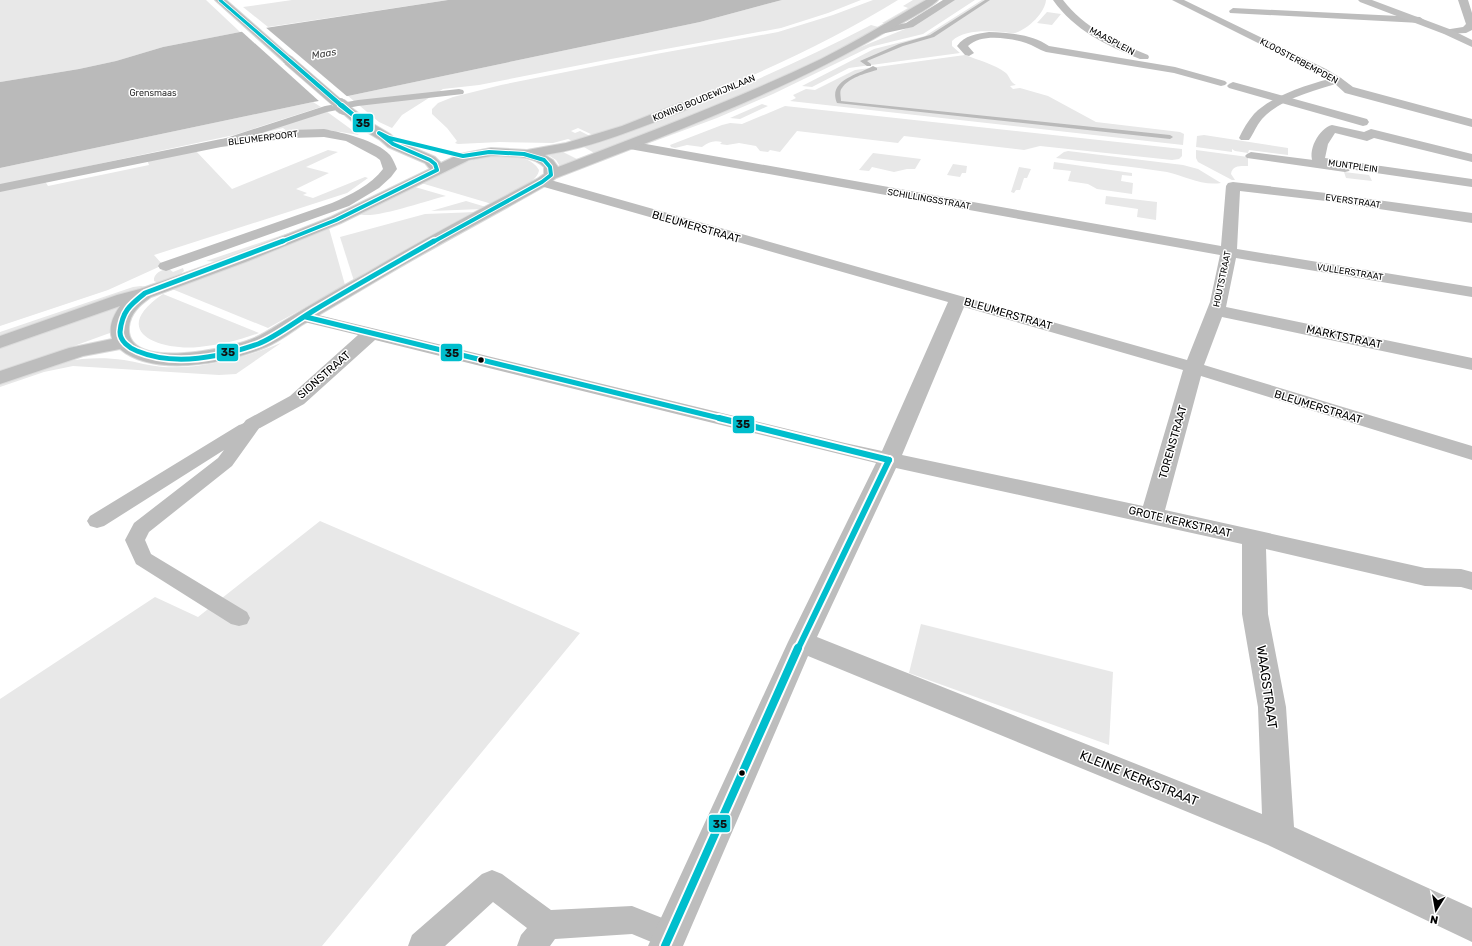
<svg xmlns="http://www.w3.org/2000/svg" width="1472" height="946" font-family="Rubik,sans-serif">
<rect width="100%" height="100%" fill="#fff"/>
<!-- green -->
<g fill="#e8e8e8">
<path d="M0,0H206L240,32L163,47L116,61L79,69L0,82Z"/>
<path d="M292,0H448L268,27L243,7Z"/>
<path d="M782,0H861L828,13L781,28L611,59L479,85L443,89L402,115L392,128L379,122L348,96L700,22Z"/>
<path d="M873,0H898C805,57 698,101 595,136L578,128L571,131L575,133L580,131L592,137L575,142L568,139L553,143L500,142L458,144L455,143L457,141L447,128L432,114V109L438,103L453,97L501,85L656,54L778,32L833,15Z"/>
<path d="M913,0H928L887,24L882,23L908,8L903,6Z"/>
<path d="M954,0H975L923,34L870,47L773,94L717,118L647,144H640L868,44L910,27Z"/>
<path d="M982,0H1046C1045,13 1028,29 1015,33C1012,34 1007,32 1003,32C988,31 964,29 952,41V46L960,53L849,68L812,87L802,86L874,49L925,36Z"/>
<path d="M1047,12L1061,14L1052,25L1037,23Z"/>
<path d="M871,25L882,28C789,76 693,115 596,154L582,146C612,135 643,125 674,114C741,88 807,58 871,25Z"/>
<path d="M965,55C978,60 994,64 1006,73C1010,77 1010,82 1016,85L1010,86L1013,89L1020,88L1048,96L1096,122L1180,132L1184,134L1183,145L790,101L796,98L793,95L806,89L815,90L855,70Z"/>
<path d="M313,102L321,107L234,135L0,185V168Z"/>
<path d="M762,104L768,106L740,119L730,118Z"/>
<path d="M785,106L1182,149V156L1179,159L1172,160L1040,146L1024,150L904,136L898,143L797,131L780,152L770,150L768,152L760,151L756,146L739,143L727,145L720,144L722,142C713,140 709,142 702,147L687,145L675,148L671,147L670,145L722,125L730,123L742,124Z"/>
<path d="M326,111L359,135L328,130L287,131L283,128L238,139Z"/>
<path d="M1204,135L1288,148V155L1249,150L1248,153L1235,151L1232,149V152L1196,147L1197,136Z"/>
<path d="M195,150L232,189L328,150L338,152L306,167L329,173L296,189L307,193L303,195L313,198L365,177L368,178L347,193L154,255L163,265L108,290L0,326V190L45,181L48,186L149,165L147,160Z"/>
<path d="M1196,150L1248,157V166C1241,166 1232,165 1231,174L1235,180H1232L1198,162L1196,158Z"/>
<path d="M1068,151L1183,165L1198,169L1221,183C1201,186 1185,176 1167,172C1130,166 1092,163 1056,158L1064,152Z"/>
<path d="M563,152L579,160L561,168L556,160L548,155Z"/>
<path d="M873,153L921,159L915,169H907L894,172L872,167L869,171L859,170Z"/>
<path d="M489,156C505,156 530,154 539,170C538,184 504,197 492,204L421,183L462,163Z"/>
<path d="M1054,162L1132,173V176L1122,175L1121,181L1133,183L1132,194L1097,189L1088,184L1068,181L1071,171L1053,169Z"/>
<path d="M953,164L967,166L966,173H962L960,177L947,175Z"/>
<path d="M1019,167L1031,169L1027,178H1024L1020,190H1016L1014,193L1011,192Z"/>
<path d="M1344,172L1369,175L1372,181L1346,178Z"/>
<path d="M415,187L446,196C428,200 373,220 359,214Z"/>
<path d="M1106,196L1157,202L1156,220L1137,217L1138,209L1105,204Z"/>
<path d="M466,201L486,207L482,209L431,211Z"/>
<path d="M477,212L354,281L340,237L425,214Z"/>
<path d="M315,224L218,262L206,261Z"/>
<path d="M329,228L345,285L268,328L172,289Z"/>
<path d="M168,268L173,272L183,268L184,271L178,276L158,283L154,281C153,273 162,270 168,268Z"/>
<path d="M141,286L148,287L0,338V332L133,287Z"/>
<path d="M163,294L259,333C240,340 220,345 199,347C158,351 108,331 163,294Z"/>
<path d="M118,306L119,307L112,320L110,333L107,334L0,373V346Z"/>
<path d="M281,343L236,374L219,375L73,366L44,372L0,387V383C27,373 53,362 82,359C96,358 110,358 124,360C137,362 150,366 163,367C204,369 244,358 281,343Z"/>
<path d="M320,521L580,633L322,946H0V699L155,597L198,617Z"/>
<path d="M921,624L1113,672L1109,745L909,673Z"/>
</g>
<!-- water -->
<path fill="#bababa" d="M448,0H782L700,22L348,96L313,102L0,168V82L79,69L116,61L163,47L240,32Z"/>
<!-- pier -->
<path fill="#fff" d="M264,26L349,98L320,102L240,30Z"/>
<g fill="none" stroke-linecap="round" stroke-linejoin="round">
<!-- stream -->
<g fill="#bababa" fill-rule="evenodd">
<path d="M985,0H990L934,37L903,46L867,61L871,64V66H867L860,61L899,44L930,35Z"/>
<path d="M873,66L877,68V70C866,73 848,78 842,88C839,91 841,97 841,101L1170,135L1173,137L1170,139L837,103C827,80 860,74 873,66Z"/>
</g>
<!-- primary casing -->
<g stroke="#dbdbdb" stroke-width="2">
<g id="primary">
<path d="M215,0H226L292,58L294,60L292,62H284Z"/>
<path d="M926,0H938C931,8 900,24 889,30C784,92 669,134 556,178L547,185C491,217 433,247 378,280C353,295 327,310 302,325C290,333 278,342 266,347C229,363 154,378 120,349L83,356L0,384V371L69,348L112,339C108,327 113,316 120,306L0,348V336L117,295L140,289L236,255L331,217L430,169L425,163L388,147L380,140L360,128L340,111L338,108L340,105H348L370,122L390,134L398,141L435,157L441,163L460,154L491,148L527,150L566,143L622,126L680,103H688L690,106L688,109C642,127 595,147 545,155L553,160L558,167C646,133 735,100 821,59C857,41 891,20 926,0ZM491,156C508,157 531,154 544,167V174L537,179C479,210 421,240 365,274C339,288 314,303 289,318C277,325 265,334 252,339C231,348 125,372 129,327C130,313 140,305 151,297L248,261L341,223L469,160Z"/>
</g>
</g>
<!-- lane -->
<g fill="#bdbdbd" fill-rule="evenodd">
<path d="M1233,8L1420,17L1424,20L1420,23L1230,13L1229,11Z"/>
<path d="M1337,77L1341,78L1342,80L1341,82C1315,91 1281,98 1262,119C1256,126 1254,133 1249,140H1241L1239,138C1243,129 1248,121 1254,114C1272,95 1312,83 1337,77Z"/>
<path d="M459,89L463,90L464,92L463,94L358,106L327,112L225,145H217L215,143L217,141L325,106L358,100Z"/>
<path d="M1251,152L1345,164L1349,165L1351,168L1349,171L1345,172L1247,158L1245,156L1247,154Z"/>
<path d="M253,419L259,420L262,424L232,466L149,532L145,540L151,554L247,612L250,618L247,624L239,626L231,624L136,564L125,540L134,523L218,458L224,450L104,526L97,528L90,526L87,521L90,516L239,425C244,424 247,420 253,419Z"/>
<path d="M492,870L502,874L551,910L632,906L680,925L685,935L679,946H661L632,934L555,939L550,946H517L521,935L527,928L493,902L445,946H408L412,935L482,874Z"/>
</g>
<!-- street -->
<g fill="#bdbdbd" fill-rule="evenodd">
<path d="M943,0H955L913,27L881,34L876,31L877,29L906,23Z"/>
<path d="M1053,0H1063C1084,28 1116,42 1148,55L1149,57L1148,59H1140C1107,46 1074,30 1053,0Z"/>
<path d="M1172,0H1184L1326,69L1341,78L1353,87L1472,119V127L1345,93L1333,82L1318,73Z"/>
<path d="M1458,0H1468L1472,13V30L1466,33L1444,34L1443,32L1444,30L1463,27L1466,24Z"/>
<path d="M989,32C1010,33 1032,34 1049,46L1175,67L1225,81L1227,83L1225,85L1221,86L1174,73L1046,52C1039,50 1033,45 1026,43C1010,38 981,33 968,46L974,53L969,56L965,55L957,46C965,35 976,34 989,32Z"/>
<path d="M1233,82L1367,119L1369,122L1367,125L1363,126L1229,88L1227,86L1229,84Z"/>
<path d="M1332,125L1364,132L1371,129L1472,154V162L1374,138L1367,141L1335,133L1328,144L1325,158L1472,179V187L1314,164C1306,152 1319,128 1332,125Z"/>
<path d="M324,129C344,133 376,140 390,155C393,159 395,164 397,169L391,177L379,188L349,206L166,271L160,269L158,266L160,263L332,203C350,195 371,185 383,169L380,160L376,157L346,141L324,137L291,138L221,147L0,192V184L221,139L291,130Z"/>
<path d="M629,141L1221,246L1226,186L1228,183L1233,182L1326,193L1472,213V223L1326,201L1240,191L1237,249L1472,287V297L1236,258L1226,307L1472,358V370L1222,317L1204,365L1472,446V460L1201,376L1165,510L1425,568L1461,569L1472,572V590L1461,587L1425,586L1266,549L1268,614L1286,707L1294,827L1472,908V942L1268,845L808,656L683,946H648L788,642L876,463L375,340L304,404L260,428L253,430L246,428L243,424L246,420L290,396L358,335L300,321L297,317L300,313L306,312L845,443L882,451L948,302L537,185L535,182L537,179L542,178L547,179L1187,360L1210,302L1220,255L624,148L622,145L624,142ZM964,307L1183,370L1143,506L902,455ZM896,468L1242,544V614L1258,707L1262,814L817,637Z"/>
</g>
<!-- secondary -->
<path fill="#bfbfbf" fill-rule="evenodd" d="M1358,0H1372L1452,30L1472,40V47L1444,34L1360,2Z"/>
<!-- primary -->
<use href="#primary" fill="#bdbdbd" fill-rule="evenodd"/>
<!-- primary-bridge-far1 casing -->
<g stroke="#dbdbdb" stroke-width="11" stroke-linecap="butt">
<path id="primary-bridge-far1" d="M288,60L341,106"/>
</g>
<!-- primary-bridge casing -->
<g stroke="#dbdbdb" stroke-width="15" stroke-linecap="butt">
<path id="primary-bridge" d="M340,105L344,108"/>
</g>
<!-- primary-bridge-far1 -->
<use href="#primary-bridge-far1" stroke="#bdbdbd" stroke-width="10"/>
<!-- primary-bridge -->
<use href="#primary-bridge" stroke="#bdbdbd" stroke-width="14"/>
<!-- bus-1-far4 casing -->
<g stroke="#fff" stroke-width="4.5">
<path id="bus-1-far4" d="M341,106L220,0L343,106"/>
</g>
<!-- bus-1-far3 casing -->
<g stroke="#fff" stroke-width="6">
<g id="bus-1-far3">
<path d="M340,105L363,123L342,105"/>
<path d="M281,242L336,220L437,170L435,164L430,160L393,144L379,133L389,138L463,156L489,152L524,154L544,160L550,167L551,175L542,182L433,242"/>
</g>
</g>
<!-- bus-1-far2 casing -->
<g stroke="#fff" stroke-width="8">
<g id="bus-1-far2">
<path d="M283,241L145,293C130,305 122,311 120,332C120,341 129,348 137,351C175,367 221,357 258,344C274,338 298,320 313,311C353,287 394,264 434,241"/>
<path d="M306,317L723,419"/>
</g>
</g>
<!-- bus-1-far1 casing -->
<g stroke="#fff" stroke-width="10">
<g id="bus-1-far1">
<path d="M719,418L889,460"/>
<path d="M798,649L889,460"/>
</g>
</g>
<!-- bus-1 casing -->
<g stroke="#fff" stroke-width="12">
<path id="bus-1" d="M665,946L798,648"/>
</g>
<!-- bus-1-far4 -->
<use href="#bus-1-far4" stroke="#00becd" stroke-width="3"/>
<!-- bus-1-far3 -->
<use href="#bus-1-far3" stroke="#00becd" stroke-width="4"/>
<!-- bus-1-far2 -->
<use href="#bus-1-far2" stroke="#00becd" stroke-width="5"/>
<!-- bus-1-far1 -->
<use href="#bus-1-far1" stroke="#00becd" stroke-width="6"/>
<!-- bus-1 -->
<use href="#bus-1" stroke="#00becd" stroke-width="8"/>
</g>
<!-- markers -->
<g fill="#000" stroke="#fff" stroke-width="1.5">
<circle cx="481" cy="360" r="3.5"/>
<circle cx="742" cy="773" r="3.5"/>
</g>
<g text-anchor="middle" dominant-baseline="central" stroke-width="3" stroke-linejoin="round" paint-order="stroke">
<!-- far-street labels -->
<g font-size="9" fill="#000" stroke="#fff">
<text transform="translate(1112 41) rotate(28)">MAASPLEIN</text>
<text transform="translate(1299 61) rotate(28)">KLOOSTERBEMPDEN</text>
<text transform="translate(704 98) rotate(-22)">KONING BOUDEWIJNLAAN</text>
<text transform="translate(263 138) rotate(-7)">BLEUMERPOORT</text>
<text transform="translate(1353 166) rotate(8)">MUNTPLEIN</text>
<text transform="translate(929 199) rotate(10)">SCHILLINGSSTRAAT</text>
<text transform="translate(1353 201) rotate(8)">EVERSTRAAT</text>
<text transform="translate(1350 272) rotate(9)">VULLERSTRAAT</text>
<text transform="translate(1222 279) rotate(-78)">HOUTSTRAAT</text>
</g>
<!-- far-park labels -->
<g font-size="9" fill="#2d2d2d" stroke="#fff">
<text x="153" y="93">Grensmaas</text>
</g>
<!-- far-water labels -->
<g font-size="10" font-style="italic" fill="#3e3e3e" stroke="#fff">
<text transform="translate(324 54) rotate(-10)">Maas</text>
</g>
<!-- street labels -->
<g font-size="11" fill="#000" stroke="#fff">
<text transform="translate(696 227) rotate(16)">BLEUMERSTRAAT</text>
<text transform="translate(1008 314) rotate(16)">BLEUMERSTRAAT</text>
<text transform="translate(1344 337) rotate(12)">MARKTSTRAAT</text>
<text transform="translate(324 375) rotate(-41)">SIONSTRAAT</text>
<text transform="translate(1318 407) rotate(17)">BLEUMERSTRAAT</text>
<text transform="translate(1173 442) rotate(-74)">TORENSTRAAT</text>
<text transform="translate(1180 522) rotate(13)">GROTE KERKSTRAAT</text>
</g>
<!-- near-street labels -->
<g font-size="13" fill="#000" stroke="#fff">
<text transform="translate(1267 687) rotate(82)">WAAGSTRAAT</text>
<text transform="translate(1139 778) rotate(22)">KLEINE KERKSTRAAT</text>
</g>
</g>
<g stroke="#fff" stroke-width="1.5">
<rect x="352" y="113" width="22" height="20" rx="4" fill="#00becd"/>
<rect x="216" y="343" width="23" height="19" rx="4" fill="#00becd"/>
<rect x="440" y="343" width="23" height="19" rx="4" fill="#00becd"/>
<rect x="732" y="415" width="23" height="19" rx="4" fill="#00becd"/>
<rect x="708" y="814" width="23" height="19" rx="4" fill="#00becd"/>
</g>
<g font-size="11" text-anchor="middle" font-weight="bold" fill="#111">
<text x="363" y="127">35</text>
<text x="228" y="356">35</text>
<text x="452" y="357">35</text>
<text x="743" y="428">35</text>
<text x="720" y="828">35</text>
</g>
<!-- north arrow -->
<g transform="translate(1436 910) rotate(191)" stroke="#ffffff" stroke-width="3" paint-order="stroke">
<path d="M0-3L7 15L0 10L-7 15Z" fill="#000000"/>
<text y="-6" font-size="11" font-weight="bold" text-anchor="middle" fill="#000000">N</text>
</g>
</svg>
